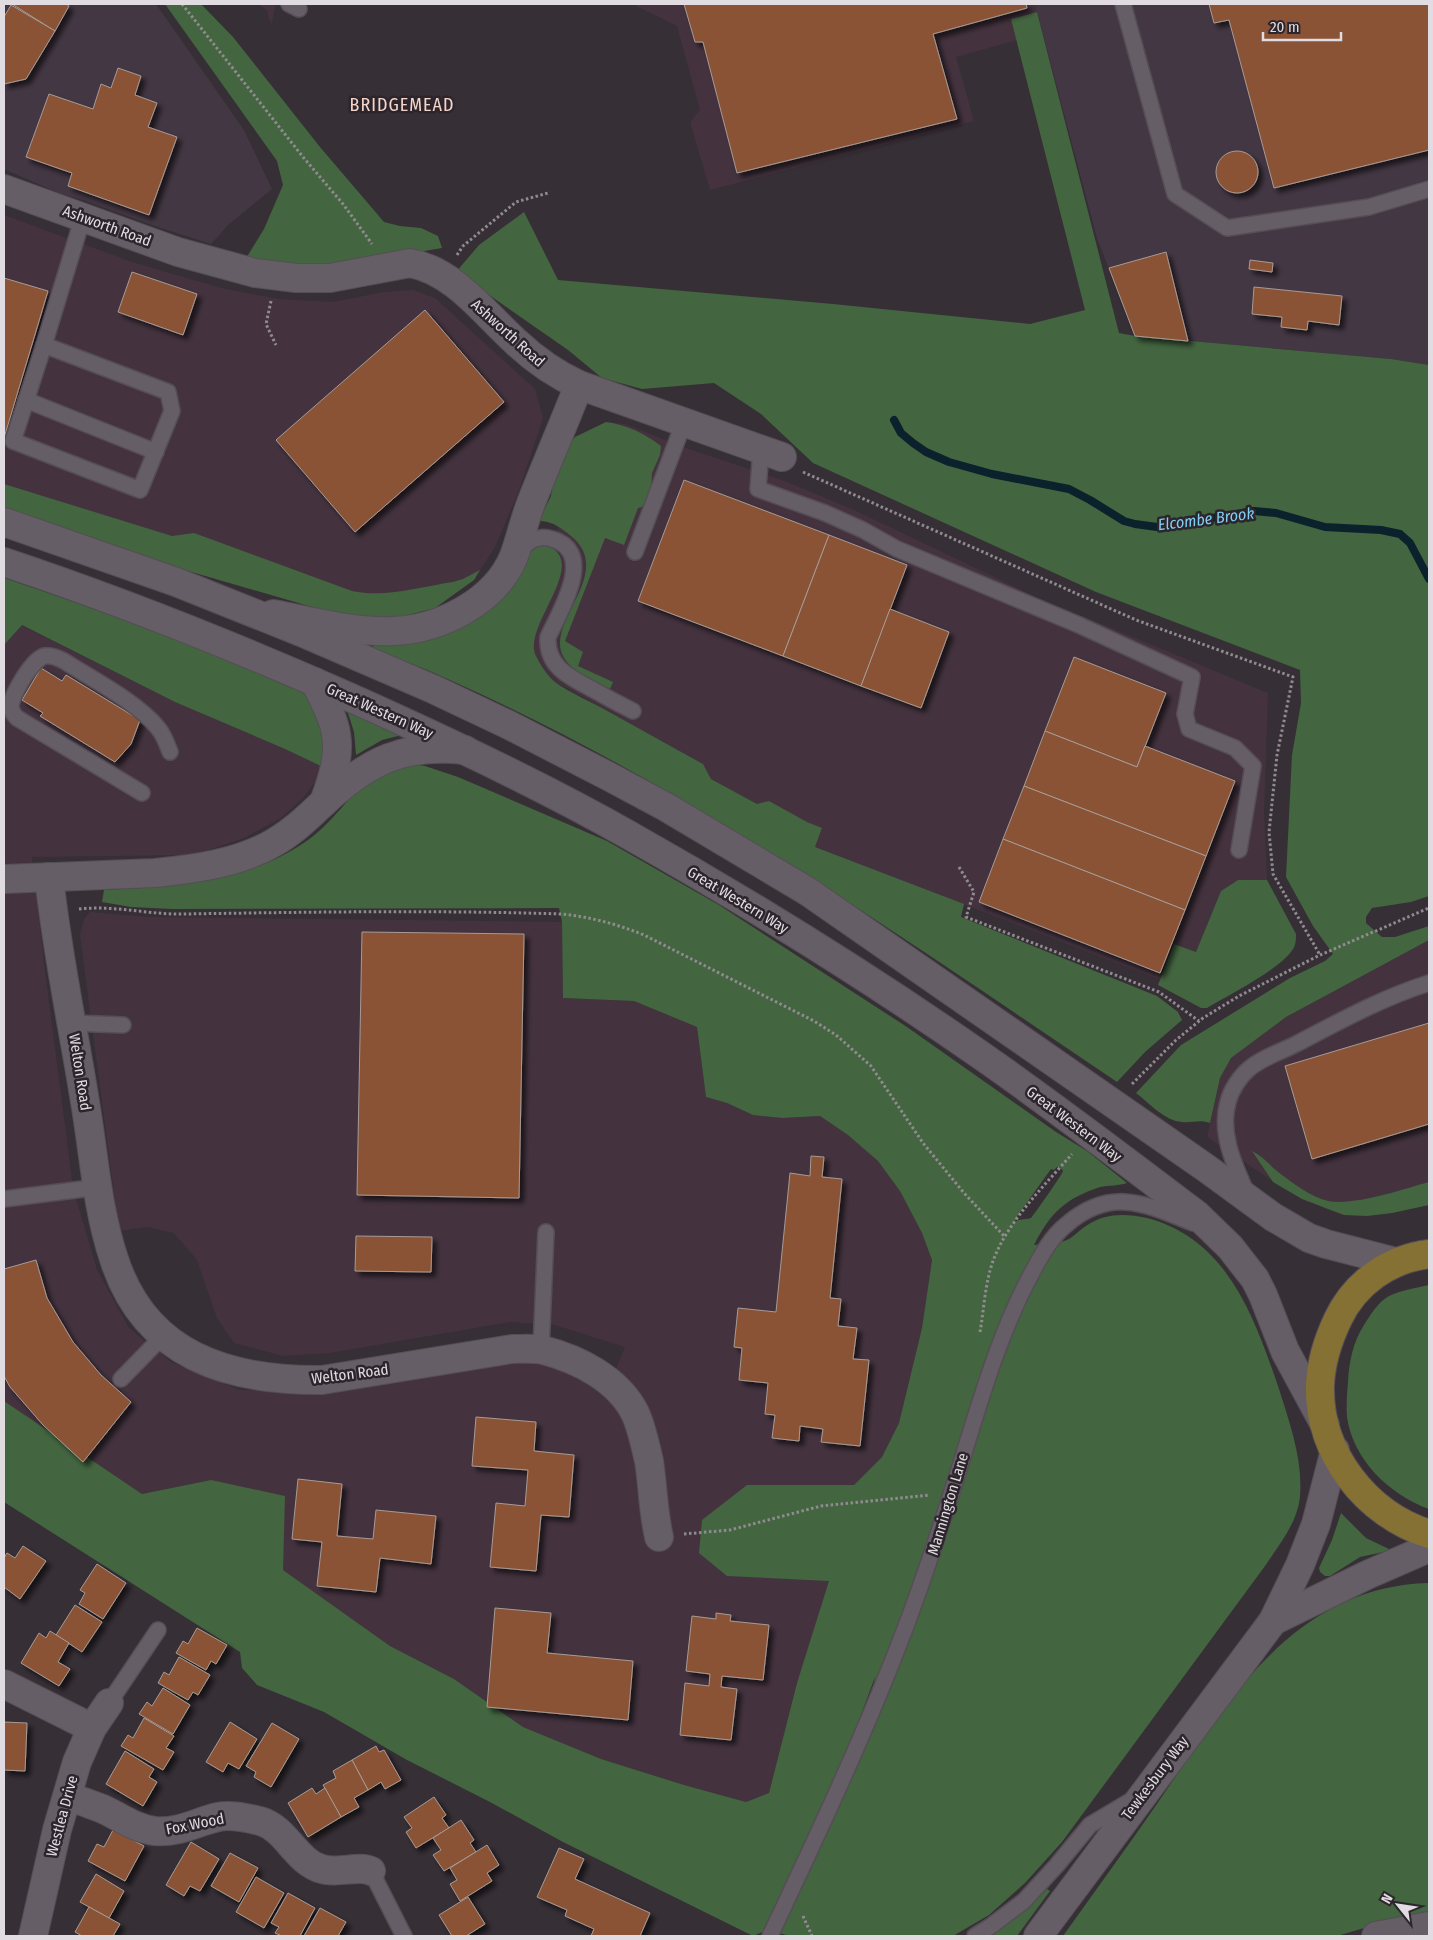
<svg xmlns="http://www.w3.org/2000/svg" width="1433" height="1940" font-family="'Fira Sans Condensed',sans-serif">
<defs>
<filter id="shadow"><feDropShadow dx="4.5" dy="4.5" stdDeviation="2.5" flood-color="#0009"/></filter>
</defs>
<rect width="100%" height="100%" fill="#362f36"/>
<!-- commercial -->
<g fill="#44333f">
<path d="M259,4H276L271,25L267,11Z"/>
<path d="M636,4H1035L1037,12L1011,19L1017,40L956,57L974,121L710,190L690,122L700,110L677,26L636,6Z"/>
<path d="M4,215L132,262L221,288L278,299L333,302L384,292L413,290L435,298L535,389L543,418L518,493L495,547L474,580L435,608L385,621L343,616L178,568L74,531L4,509Z"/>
<path d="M606,422L625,424L683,447L785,481L854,510L1034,596L1268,693L1264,812L1267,880H1238L1221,891L1196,952L1174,944L1160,980L815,847L822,828L757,804L711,779L703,764L523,664L519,641L555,544L558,526L554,473L575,437Z"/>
<path d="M21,625L175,702L285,749L325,768L303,798L281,818L244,838L208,850L184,855L32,857L43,955L73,1188L97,1270L129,1328L171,1362L240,1390L337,1392L467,1369L535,1362L570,1370L607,1391L625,1347L555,1325L510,1322L329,1353L283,1356L234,1343L217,1318L197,1260L174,1233L147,1227L119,1231L80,935L84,919L90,912L149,917L562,922L563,998L634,1001L697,1027L706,1097L727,1103L753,1115L782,1118L820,1116L848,1135L878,1161L900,1191L922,1233L932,1260L922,1328L899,1423L882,1457L854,1485L858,1525L797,1683L769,1793L746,1802L684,1785L601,1759L523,1727L454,1679L390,1646L283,1570L211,1480L142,1494L4,1401V645Z"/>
<path d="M1429,940V1205L1392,1213L1367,1216L1344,1215L1326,1209L1286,1190L1207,1137L1220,1078L1231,1058L1286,1017Z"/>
</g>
<!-- built -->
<g fill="#433743">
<path d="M4,4H156L244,130L272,189L228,225L211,244L155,226L83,200L61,194L4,169Z"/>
<path d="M1035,4H1429V365L1391,359L1135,336L1097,238Z"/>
</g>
<!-- green -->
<g fill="#436540" fill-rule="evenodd">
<path d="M165,4H201L233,37L320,147L384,222L400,226L421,228L438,236L442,248L347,264L297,270L245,260L264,229L283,185L277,161Z"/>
<path d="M1037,12L1119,333L1135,336L1391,359L1429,365V896L1411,902L1372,908L1366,917V923L1382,937H1395L1429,926V940L1286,1017L1231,1058L1220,1078L1210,1123C1200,1119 1193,1123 1182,1122C1165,1121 1149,1103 1136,1093L1181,1045L1290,978L1325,961L1333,954L1313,926L1286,877L1292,755L1301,703L1300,670L1096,592L813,463L761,414L714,383L642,389L602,378L568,350L456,272L479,245L524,212L558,280L833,304L1030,324L1085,310L1011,19Z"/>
<path d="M606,422C627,425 644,433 661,446L660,455L652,473L651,491L642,507L638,508L624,545L605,538L565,641L583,652L578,666L613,682L610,689C594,680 572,673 563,656C545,621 616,573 571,536C561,528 554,522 541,521V519L545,508L551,496L554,473L568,445L575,437Z"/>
<path d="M4,484L172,536L194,533L352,591C386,598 419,587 453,582L463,579L480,570L474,580L435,608L385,621L343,616L178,568L74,531L4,509Z"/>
<path d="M543,544C594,559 524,623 535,654C539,663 548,677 555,682C569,692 587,700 602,708C636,727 669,745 703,764L711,779L757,804L769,801L807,822L822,828L815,847L964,904L961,917L1157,996L1178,1012L1182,1020L1145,1052L1117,1082C902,937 689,787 452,681C427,669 401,660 375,650L373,647L374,644H411L436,638L464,625L530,551L536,546Z"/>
<path d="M4,578C101,610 197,647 292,686L308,696L326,725L325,768L285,749L175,702L22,625L4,645Z"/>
<path d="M347,710L402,735L382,740L356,755L354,732Z"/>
<path d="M406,763L425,766L458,777L607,841L719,905L907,1027L1056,1132L1087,1151L1127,1183C1119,1186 1109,1185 1100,1187C1065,1199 1051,1212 1034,1245C1044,1243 1055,1244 1064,1241C1072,1239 1079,1230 1086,1226C1104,1213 1125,1213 1147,1218C1228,1239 1255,1319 1279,1389C1290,1424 1303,1460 1300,1496C1298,1522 1279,1545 1265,1566L1062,1842L1025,1883L989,1915L953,1936H790L767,1930L753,1936L563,1842L490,1802L407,1760L324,1712L257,1685L242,1668L240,1652L4,1502V1401L142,1494L211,1480L285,1496L283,1570L390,1646L454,1679L523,1727L601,1759L684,1785L746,1802L769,1793L797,1683L829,1581L727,1576L699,1553L702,1520L747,1485H854L882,1457L899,1423L922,1328L932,1260L922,1233L900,1191L878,1161L848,1135L820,1116L782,1118L753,1115L727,1103L706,1097L697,1027L634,1001L563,998L562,922L559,908L172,909L131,907L102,902L104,890C176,887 252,882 312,837C326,826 338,812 349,799C354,794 358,786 364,782C374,774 394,768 406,763ZM1057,1167H1060L1063,1171C1062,1175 1033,1216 1031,1218C1026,1220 1020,1218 1015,1222L1018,1215L1051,1169L1054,1170ZM875,1677L863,1734L853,1736Z"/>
<path d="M1238,880H1267L1296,934C1296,940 1296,946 1291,952C1275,972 1230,994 1207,1008H1201L1158,985L1174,944L1196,952L1221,891Z"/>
<path d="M1252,1151C1264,1157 1271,1167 1282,1175C1295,1185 1312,1197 1328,1201C1354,1206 1404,1189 1429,1182V1205L1392,1213L1367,1216L1344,1215L1302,1199L1273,1182Z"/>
<path d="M1429,1285V1509C1390,1495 1353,1460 1347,1417C1346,1405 1347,1394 1348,1382C1349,1362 1353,1342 1364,1325C1371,1314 1378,1302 1389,1296C1401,1290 1416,1288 1429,1285Z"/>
<path d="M1341,1513L1366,1538L1389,1549L1388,1551L1360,1557L1330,1576H1325L1320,1572L1319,1568L1332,1540Z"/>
<path d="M1429,1583V1915L1381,1923L1337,1936H1063C1095,1891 1128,1846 1159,1801C1226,1702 1295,1586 1429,1583Z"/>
<path d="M1047,1889L1050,1891L1017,1936H991L1019,1915Z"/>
</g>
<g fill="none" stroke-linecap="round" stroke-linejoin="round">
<!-- stream -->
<path stroke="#0b212c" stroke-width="8" d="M894,420L901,433L913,443L926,452L949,462L992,474L1069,489L1090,500L1124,521L1135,524L1157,527L1254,511L1276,513L1325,527L1381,530L1400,534L1410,543L1429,579"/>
</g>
<!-- building -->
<g fill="#8a5234" stroke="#a79b95" filter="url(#shadow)">
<path d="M12,4H66L69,6L55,31Z"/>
<path d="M684,4H1026L1027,8L933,34L957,119L737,173L703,42H695Z"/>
<path d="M1209,4H1429V150L1274,188L1229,20L1214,23Z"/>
<path d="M11,5L55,31L26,79L4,84V17Z"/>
<path d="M118,68L141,76L135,95L157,103L148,127L177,137L149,215L68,186L72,173L26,157L49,94L93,109L101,84L111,88Z"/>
<circle cx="1237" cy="172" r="21"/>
<path d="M1166,252L1188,341L1135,336L1109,268Z"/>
<path d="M1250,260L1273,263L1272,272L1249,269Z"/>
<path d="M132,272L197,294L183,335L118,312Z"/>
<path d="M4,278L48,291L4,438Z"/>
<path d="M1254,287L1342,296L1339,325L1308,321L1307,330L1281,327L1282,317L1252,314Z"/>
<path d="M425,310L504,402L355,532L276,440Z"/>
<path d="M684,480L829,535L783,656L638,601Z"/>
<path d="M829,535L907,565L861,686L783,656Z"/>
<path d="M890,609L949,632L921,708L861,686Z"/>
<path d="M1074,657L1166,693L1137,767L1045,731Z"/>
<path d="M41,668L62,681L66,675L140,720L131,744L115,762L40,716L43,713L22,700Z"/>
<path d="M1045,731L1137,767L1145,746L1235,781L1206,856L1024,786Z"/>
<path d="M1024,786L1206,856L1185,910L1003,839Z"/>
<path d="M1003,839L1185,910L1160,973L979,902Z"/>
<path d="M362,932L524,934L519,1198L357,1195Z"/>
<path d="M1429,1023V1124L1312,1159L1285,1066Z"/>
<path d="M811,1156L824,1157L822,1177L842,1179L830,1298L841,1299L838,1326L857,1328L853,1359L869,1360L860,1446L821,1442L823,1429L800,1426L799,1441L772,1438L775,1415L765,1414L768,1383L739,1380L742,1348L734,1347L738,1308L776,1312L790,1173L810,1176Z"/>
<path d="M356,1236L432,1237L431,1272L355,1271Z"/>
<path d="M36,1260L47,1298L73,1342L101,1375L131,1402L83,1462L43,1425L10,1387L4,1376V1269Z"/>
<path d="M476,1417L536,1422L534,1451L574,1455L569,1517L541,1515L536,1571L490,1567L496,1503L525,1506L528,1470L472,1466Z"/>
<path d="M298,1479L342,1484L337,1536L373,1539L376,1510L436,1516L431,1564L380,1558L376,1592L317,1586L322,1542L292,1539Z"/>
<path d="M23,1546L46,1561L20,1599L4,1587V1558L7,1553L15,1558Z"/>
<path d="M97,1564L126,1583L103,1619L79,1604L85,1593L80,1590Z"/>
<path d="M75,1605L102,1622L82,1652L56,1635Z"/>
<path d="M495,1608L551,1613L547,1653L633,1661L628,1720L487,1707Z"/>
<path d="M716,1613L731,1615L730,1621L769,1625L763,1680L722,1676L721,1687L737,1689L731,1740L680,1735L685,1683L709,1686L710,1674L686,1671L692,1616L716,1619Z"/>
<path d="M197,1628L227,1645L216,1664L211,1661L206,1670L176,1653L183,1641L188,1644Z"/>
<path d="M50,1631L69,1643L58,1662L70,1669L59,1686L21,1663L39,1633L46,1638Z"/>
<path d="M179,1657L210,1675L198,1695L193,1692L188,1700L158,1683L164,1672L169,1675Z"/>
<path d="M163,1688L190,1705L173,1734L139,1714L147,1702L152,1706Z"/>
<path d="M144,1718L174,1736L166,1748L174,1752L163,1770L121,1746L128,1735L133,1738Z"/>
<path d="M4,1722L27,1723L25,1771L4,1770Z"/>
<path d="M230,1722L257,1739L239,1769L228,1763L223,1772L206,1762Z"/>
<path d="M272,1723L299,1739L271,1787L254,1777L256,1772L246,1766Z"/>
<path d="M376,1746L379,1752L384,1750L401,1780L385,1789L381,1782L368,1790L352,1760Z"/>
<path d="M125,1751L154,1769L149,1777L157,1782L143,1806L106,1784Z"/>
<path d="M352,1760L368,1790L354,1798L359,1807L341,1817L323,1785L336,1778L333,1771Z"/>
<path d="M312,1788L316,1794L325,1788L341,1817L308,1837L288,1803Z"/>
<path d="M434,1797L446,1815L442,1818L449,1828L416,1848L406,1832L412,1828L404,1817Z"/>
<path d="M461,1820L474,1840L470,1843L476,1852L444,1871L433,1855L441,1850L433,1838Z"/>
<path d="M113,1830L144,1846L125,1881L88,1861L97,1844L104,1847Z"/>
<path d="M191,1842L219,1859L200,1891L190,1886L184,1896L166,1885Z"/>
<path d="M487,1845L499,1865L487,1873L492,1881L460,1901L450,1884L457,1880L450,1868Z"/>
<path d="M559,1848L584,1859L575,1879L650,1913L640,1936H591L594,1929L565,1916L567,1910L537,1897Z"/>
<path d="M230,1853L258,1868L239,1902L211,1886Z"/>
<path d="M96,1874L124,1891L109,1918L80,1902Z"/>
<path d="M256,1877L284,1893L264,1928L236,1912Z"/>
<path d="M288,1893L315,1908L300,1936H282L275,1933L279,1927L271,1923Z"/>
<path d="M468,1897L485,1924L466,1936H452L439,1915Z"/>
<path d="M89,1907L120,1924L113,1936H82L75,1932Z"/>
<path d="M320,1908L346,1922L338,1936H304Z"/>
</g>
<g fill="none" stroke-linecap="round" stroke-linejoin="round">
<!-- lane casing -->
<g stroke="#554e55" stroke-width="18">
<g id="lane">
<path d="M289,4L299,9"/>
<path d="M1123,4L1175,194L1227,228L1369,207L1429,189"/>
<path d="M44,345L168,392L172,411L140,490L13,441Z"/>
<path d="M44,345L83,217"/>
<path d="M26,400L156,452"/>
<path d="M761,449L758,489L825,513L863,530L897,549L1079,625L1192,677L1185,714L1189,729L1235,748L1253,766L1239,850"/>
<path d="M518,552C528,542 537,534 552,539C597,552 560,611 548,637C546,666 569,677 592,689C606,697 619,704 633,711"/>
<path d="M635,552L684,422"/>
<path d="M142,793L17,718C14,715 12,712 11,708C10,696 33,658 45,656C51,655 58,658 64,661C92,679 137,702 158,728C164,735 167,744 170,752"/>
<path d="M72,1023L123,1025"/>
<path d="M1247,1194C1235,1166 1219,1134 1228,1102C1231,1090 1240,1076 1250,1068C1263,1057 1283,1051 1298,1043C1340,1021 1384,997 1429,983"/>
<path d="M4,1199L99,1187"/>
<path d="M541,1350L546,1232"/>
<path d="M121,1379L164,1335"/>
<path d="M109,1703L158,1630"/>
<path d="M371,1871L404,1936"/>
<path d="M770,1936C818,1834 866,1732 906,1626C926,1573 943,1520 960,1466C981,1399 1000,1330 1034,1269C1042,1254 1052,1236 1066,1225C1111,1186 1146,1204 1193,1223"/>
<path d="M975,1936L991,1926L1024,1901L1057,1865L1090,1825L1132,1800"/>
</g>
</g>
<!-- street casing -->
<g stroke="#554e55" stroke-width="30">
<g id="street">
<path d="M4,189L178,252L255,273L296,278H330L410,263C454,271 484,313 516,342C535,360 555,374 579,385L782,457"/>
<path d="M273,614C313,621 354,633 394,631C441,629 496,601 514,556C521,537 525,517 533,498C548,460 564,423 579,385"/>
<path d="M315,682C322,696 330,711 334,725C342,751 333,778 324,802"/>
<path d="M49,877C57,953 73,1027 85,1102C94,1154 97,1209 114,1259C145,1356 229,1381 322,1380L512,1349C522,1349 533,1348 543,1350C578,1359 618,1379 635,1413C641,1425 646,1448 649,1461C653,1486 653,1512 659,1537"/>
<path d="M4,879L155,873C195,869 240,863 275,842C294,831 309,816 325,801C370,760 403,744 465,750"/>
<path d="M4,1684L92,1728"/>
<path d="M67,1797C79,1800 91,1804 103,1809C120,1817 136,1829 155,1831C180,1833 196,1822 218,1817C231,1814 247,1818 260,1821C286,1828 296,1862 322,1869C339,1874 359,1865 371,1871"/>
<path d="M33,1936L57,1830L77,1762L92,1728L109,1703"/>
<path d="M1376,1936L1429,1926"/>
</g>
</g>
<!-- secondary casing -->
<g stroke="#554e55" stroke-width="30">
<g id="secondary">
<path d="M4,522L176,582L301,632L433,689L509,725L608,776L666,807L807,891L1206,1168L1273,1217L1309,1238L1326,1244L1396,1262"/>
<path d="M4,562C121,601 236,647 349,697C443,739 537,783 627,834C748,902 867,976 982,1056C1055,1107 1126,1161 1197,1215L1230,1247L1255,1279L1263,1295L1285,1351L1325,1425"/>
<path d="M1273,1621L1367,1575L1429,1548"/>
<path d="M1038,1936L1273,1621L1300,1565L1316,1524L1335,1450"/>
</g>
</g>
<!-- primary casing -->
<g stroke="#554e55" stroke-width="30">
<path id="primary" d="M1429,1254C1389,1259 1355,1283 1338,1319C1328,1340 1321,1362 1320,1385C1318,1453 1366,1514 1429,1534"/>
</g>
<!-- path -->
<g stroke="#918b91" stroke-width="3" stroke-dasharray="2.5 2.5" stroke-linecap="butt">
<path d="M182,4L303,157L343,204L372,244"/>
<path d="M457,255L463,246L516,202L548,193"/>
<path d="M271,301L266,324L276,345"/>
<path d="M803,472L1136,620L1293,677L1277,755L1269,832L1273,874L1320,955"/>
<path d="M959,867L974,892L966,917L1159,992L1199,1021"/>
<path d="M79,909C114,905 150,915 185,914C311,912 436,910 562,914C590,917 617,924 644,935L814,1021L836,1035L871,1066L923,1143L964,1193L1005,1237"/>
<path d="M1132,1084L1176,1040L1203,1018L1239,996L1320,955L1429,908"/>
<path d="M980,1332C984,1309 985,1283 993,1261C1007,1222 1045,1185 1072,1154"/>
<path d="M684,1534L730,1530L821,1506L929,1495"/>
<path d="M803,1916L812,1936"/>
</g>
<!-- lane -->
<use href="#lane" stroke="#665e66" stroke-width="15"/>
<!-- street -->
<use href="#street" stroke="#665e66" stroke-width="28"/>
<!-- secondary -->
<use href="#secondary" stroke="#665e66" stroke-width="28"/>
<!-- primary -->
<use href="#primary" stroke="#867135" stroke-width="28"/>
</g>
<g text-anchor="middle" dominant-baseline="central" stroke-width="5" stroke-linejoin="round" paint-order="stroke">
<!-- street labels -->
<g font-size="15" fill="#e1dce1" stroke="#2c252c">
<text transform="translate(107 226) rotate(20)">Ashworth Road</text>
<text transform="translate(508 333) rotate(42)">Ashworth Road</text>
<text transform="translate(380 711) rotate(24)">Great Western Way</text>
<text transform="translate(738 900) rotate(31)">Great Western Way</text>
<text transform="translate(80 1072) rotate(81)">Welton Road</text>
<text transform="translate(1074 1124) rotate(37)">Great Western Way</text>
<text transform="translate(350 1374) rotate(-7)">Welton Road</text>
<text transform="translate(948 1504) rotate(-73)">Mannington Lane</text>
<text transform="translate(1155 1778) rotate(-53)">Tewkesbury Way</text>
<text transform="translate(62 1816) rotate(-75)">Westlea Drive</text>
<text transform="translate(195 1824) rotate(-11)">Fox Wood</text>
</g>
<!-- water labels -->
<g font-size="16" font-style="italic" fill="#82cff5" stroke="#2c252c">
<text transform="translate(1206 519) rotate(-7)">Elcombe Brook</text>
</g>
<!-- quarter labels -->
<g font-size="18" letter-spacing="1" fill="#f5d5c9" stroke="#2c252c">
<text x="402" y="105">BRIDGEMEAD</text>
</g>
</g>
<!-- border -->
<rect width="1433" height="1940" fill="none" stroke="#e1dce1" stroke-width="10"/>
<!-- north arrow -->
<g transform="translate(1398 1905) rotate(300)" stroke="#2c252c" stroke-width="4" paint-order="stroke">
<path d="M0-4L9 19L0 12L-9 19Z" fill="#e1dce1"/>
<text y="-8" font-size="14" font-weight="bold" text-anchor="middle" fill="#e1dce1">N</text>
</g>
<!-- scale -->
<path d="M1263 32v8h78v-8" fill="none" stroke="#e1dce1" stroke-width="2.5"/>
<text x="1270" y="32" font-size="15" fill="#e1dce1" stroke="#2c252c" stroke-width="4" paint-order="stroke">20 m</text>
</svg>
